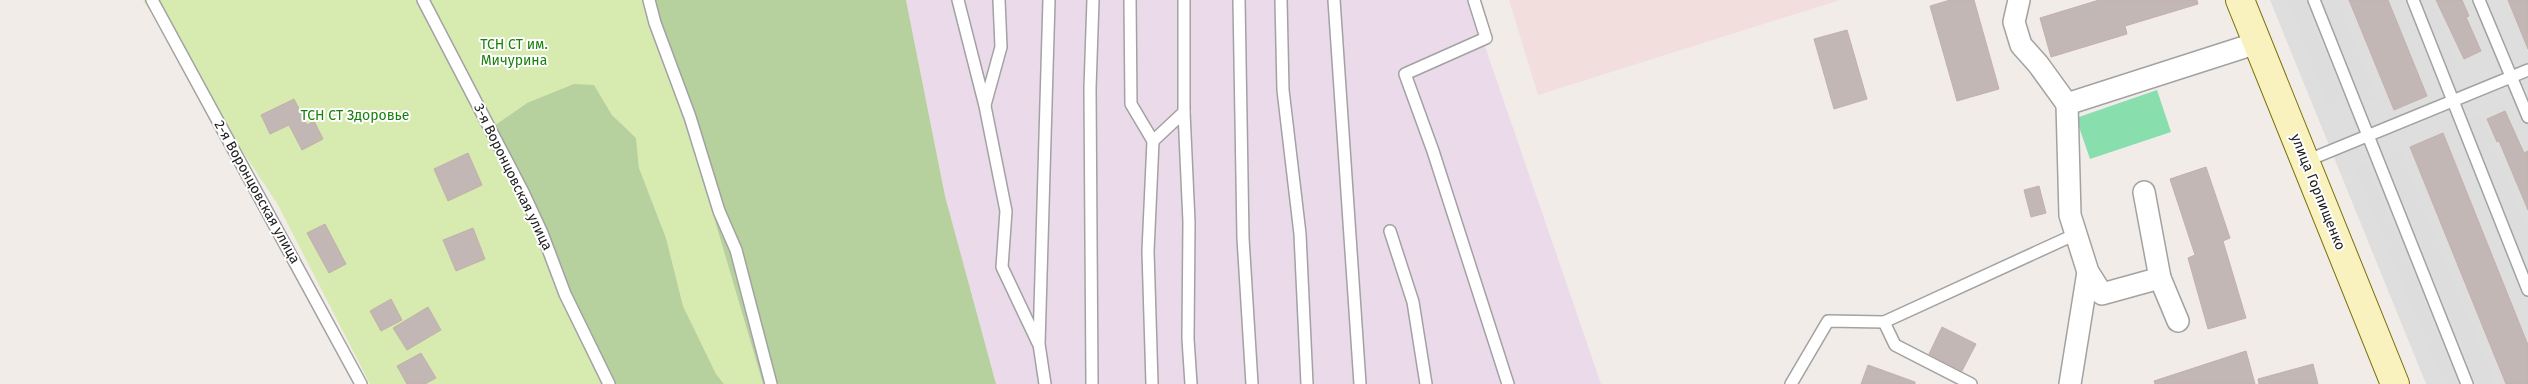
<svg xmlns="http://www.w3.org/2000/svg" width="2528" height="384" font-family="'Fira Sans',sans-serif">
<rect width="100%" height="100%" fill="#f1ece8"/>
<!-- residential -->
<path fill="#dfdede" d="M2270,0H2528V384H2426Z"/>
<!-- industrial -->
<path fill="#eadaea" d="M906,0H1469L1601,384H996L945,196Z"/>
<!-- military -->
<path fill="#f2dedc" d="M1509,0H1840L1538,95Z"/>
<!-- grass -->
<g fill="#d7eaaf">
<path d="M143,0H423L471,92L608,384H370L278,205Z"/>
<path d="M428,0H650L763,384H724L716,374L683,306L666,238L639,168L636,138L612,115L594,85L527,103L494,126Z"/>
</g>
<!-- forest -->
<g fill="#b6d09e">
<path d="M650,0H906L945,196L996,384H763Z"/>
<path d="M574,84L594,85L612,115L636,138L639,168L666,238L683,306L716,374L724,384H608L494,126L527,103Z"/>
</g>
<!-- pitch -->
<path fill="#88dead" d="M2157,90L2171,132L2090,159L2076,118Z"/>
<!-- parking -->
<g fill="#ddd">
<path d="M2288,0H2304L2343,102L2329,107Z"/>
<path d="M2321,0H2338L2376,98L2361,103Z"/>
<path d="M2418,0H2432L2458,67L2446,72Z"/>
<path d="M2480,115L2528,231V276L2465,122Z"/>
<path d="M2400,150L2495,384H2478L2385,156Z"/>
<path d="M2366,162L2457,384H2444L2354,166Z"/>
</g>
<!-- building -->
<g fill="#c2b7b4" stroke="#c3b1aa">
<path d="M1950,0H1974L1999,89L1957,101L1930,6Z"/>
<path d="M2099,0H2197L2198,4L2125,26L2127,34L2051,57L2040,18Z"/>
<path d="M2349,0H2388L2427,96L2394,110Z"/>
<path d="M2436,0H2462L2469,16L2466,17L2481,51L2464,59Z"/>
<path d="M2508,0H2528V49Z"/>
<path d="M1847,30L1867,99L1834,109L1814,39Z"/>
<path d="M294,99L307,125L314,121L323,139L302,150L289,125L270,134L261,115Z"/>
<path d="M2505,111L2524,153L2528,151V210L2499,141L2497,142L2487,119Z"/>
<path d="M2443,133L2528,345V384H2506L2410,147Z"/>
<path d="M468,153L482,185L448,201L434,169Z"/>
<path d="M2206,167L2230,238L2223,241L2246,318L2208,329L2188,258L2195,255L2170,179Z"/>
<path d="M2039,186L2046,213L2031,217L2024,190Z"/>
<path d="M325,224L346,264L329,273L307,233Z"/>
<path d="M473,228L485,259L456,271L443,240Z"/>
<path d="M391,299L402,320L381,331L370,311Z"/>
<path d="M428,307L441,330L407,350L393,328Z"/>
<path d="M1942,327L1976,344L1962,371L1929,354Z"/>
<path d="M2246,351L2255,384H2155L2154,381Z"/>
<path d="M421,353L436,378L425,384H407L397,366Z"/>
<path d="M2313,364L2318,384H2259L2258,379Z"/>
<path d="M1868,365L1915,382V384H1861Z"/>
</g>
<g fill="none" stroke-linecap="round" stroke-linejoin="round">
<!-- service casing -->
<g stroke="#a2a2a2" stroke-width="14">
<g id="service">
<path d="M152,0L361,384"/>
<path d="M423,0L523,192L542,233L565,294L609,384"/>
<path d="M649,0L655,23L690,117L719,211L736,250L771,384"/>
<path d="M958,0L985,106L1006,211L1002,267L1038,343"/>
<path d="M1130,0L1131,104L1153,141L1148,251L1152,384"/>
<path d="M1184,0V112L1189,222L1188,339L1191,384"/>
<path d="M1239,0L1243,238L1252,384"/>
<path d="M1281,0L1283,90L1300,234L1307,384"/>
<path d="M1334,0L1360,384"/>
<path d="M1474,0L1486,38L1405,74L1433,151L1508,384"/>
<path d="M2314,0L2467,384"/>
<path d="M2413,0L2528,290"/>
<path d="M2479,0L2528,117"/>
<path d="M985,105L1001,47L999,0"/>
<path d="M1153,141L1184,112"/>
<path d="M2306,161L2528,70"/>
<path d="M1390,231L1413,302L1426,384"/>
<path d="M1884,322L1895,345L1971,384"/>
<path d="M1045,384L1039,344L1049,0"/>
<path d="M1092,384L1090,88L1093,0"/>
<path d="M1791,384L1828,321L1884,322L2076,234"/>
</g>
</g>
<!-- minor casing -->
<g stroke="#a2a2a2" stroke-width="24">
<g id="minor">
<path d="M2019,0L2014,22L2021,45L2038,64L2067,104L2257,43"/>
<path d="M2067,104L2070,215L2088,272L2102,294L2160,278L2178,321"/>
<path d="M2144,192L2160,278"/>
<path d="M2070,384L2088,272"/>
</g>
</g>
<!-- secondary casing -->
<g stroke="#797007" stroke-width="30">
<path id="secondary" d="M2240,0L2395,384"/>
</g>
<!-- service -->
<use href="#service" stroke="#fff" stroke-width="11"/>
<!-- minor -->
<use href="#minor" stroke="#fff" stroke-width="21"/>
<!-- secondary -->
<use href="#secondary" stroke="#f9f1be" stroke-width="28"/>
</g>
<g text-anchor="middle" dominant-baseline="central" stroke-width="4" stroke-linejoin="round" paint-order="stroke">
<!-- park labels -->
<g font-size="14" fill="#1a800e" stroke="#fff">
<text x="514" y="44">ТСН СТ им.<tspan x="514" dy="16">Мичурина</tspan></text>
<text x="355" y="115">ТСН СТ Здоровье</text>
</g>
<!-- street labels -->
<g font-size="14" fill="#212121" stroke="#fff">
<text transform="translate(513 177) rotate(64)">3-я Воронцовская улица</text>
<text transform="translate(257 192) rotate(61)">2-я Воронцовская улица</text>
<text transform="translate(2318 192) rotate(68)">улица Горпищенко</text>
</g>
</g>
</svg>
